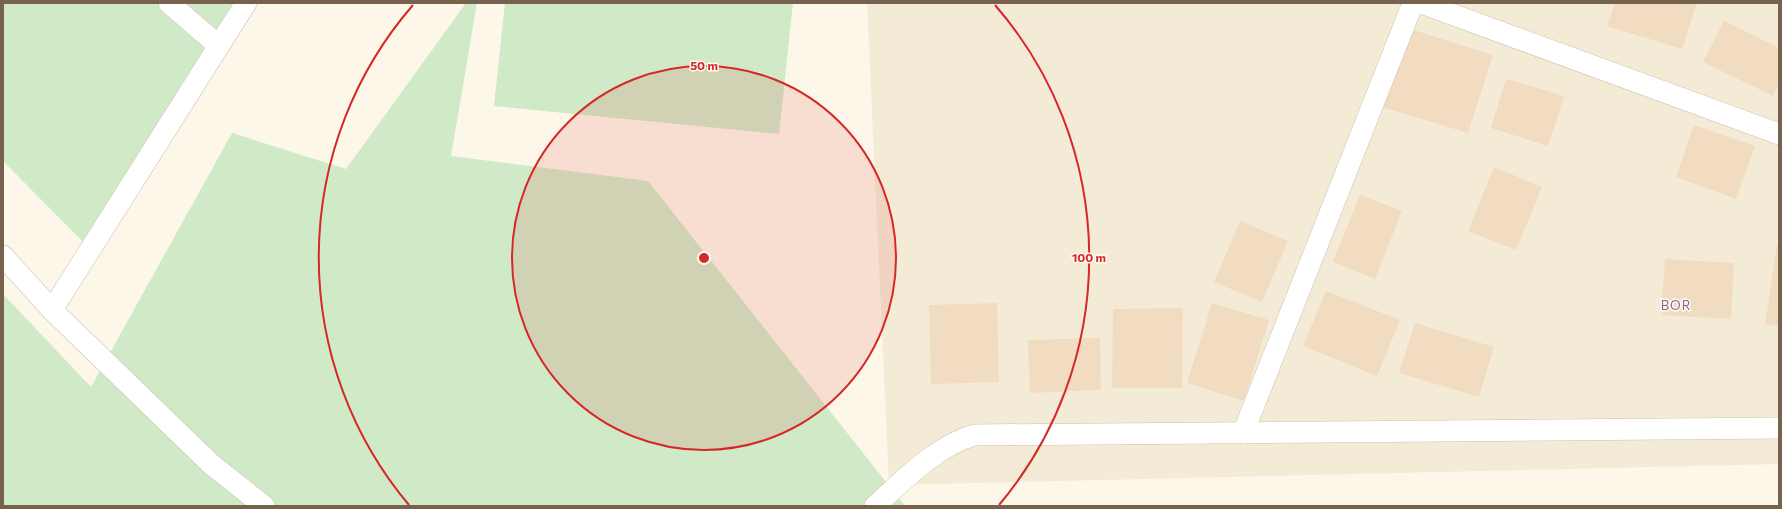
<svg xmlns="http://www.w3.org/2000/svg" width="1782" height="509" font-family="Commissioner,sans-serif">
<rect width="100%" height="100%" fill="#fcf7e9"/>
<!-- residential -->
<path fill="#f4ebd7" d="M867,3H1779V464L889,485Z"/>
<!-- green -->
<g fill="#d0eac7">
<path d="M3,3H258L83,242L3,161Z"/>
<path d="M466,3H477L451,156L648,181L905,506H3V294L91,387L232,133L346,169Z"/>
<path d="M505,3H793L779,134L494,106Z"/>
</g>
<!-- building -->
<g fill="#f1dbc1">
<path d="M1615,3H1697L1682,49L1607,26Z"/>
<path d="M1724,21L1779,48V83L1773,96L1703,62Z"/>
<path d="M1407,28L1493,55L1468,133L1382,107Z"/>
<path d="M1506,79L1564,96L1548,146L1491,128Z"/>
<path d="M1694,125L1755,146L1736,199L1676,177Z"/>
<path d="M1494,167L1542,187L1516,250L1468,231Z"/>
<path d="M1360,195L1402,211L1375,279L1333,262Z"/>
<path d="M1240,221L1288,241L1262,302L1214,282Z"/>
<path d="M1777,245H1779V326L1765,324Z"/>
<path d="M1665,259L1734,263L1731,319L1661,315Z"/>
<path d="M1326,291L1400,320L1377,376L1303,346Z"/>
<path d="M997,303L999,382L931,384L929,305Z"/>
<path d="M1212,303L1269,320L1244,401L1187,383Z"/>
<path d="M1183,308L1182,388H1112L1113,309Z"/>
<path d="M1415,323L1494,347L1479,397L1399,373Z"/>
<path d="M1100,338L1101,390L1030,393L1028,340Z"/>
</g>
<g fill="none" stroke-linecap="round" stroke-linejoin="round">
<!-- street casing -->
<g stroke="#cec1af" stroke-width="22">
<g id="street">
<path d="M169,3L219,46"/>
<path d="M1421,3L1779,134"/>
<path d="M3,256L52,310L212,465L264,506"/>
<path d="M52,310L246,3"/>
<path d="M1243,433L1413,3"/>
<path d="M875,506C905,479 935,447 974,435L1779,428"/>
</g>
</g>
<!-- street -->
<use href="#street" stroke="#fff" stroke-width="21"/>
</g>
<!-- distance rings -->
<circle cx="704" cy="258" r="192" fill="#d62828" fill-opacity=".12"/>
<g fill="none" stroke="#d62828" stroke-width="2">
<circle cx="704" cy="258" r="192"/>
<path d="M409 505A385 385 0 0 1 413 5M995 5A385 385 0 0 1 999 505"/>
</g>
<g text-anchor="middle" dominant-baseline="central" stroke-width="3" stroke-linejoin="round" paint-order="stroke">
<!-- quarter labels -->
<g font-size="13" letter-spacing="1" fill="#8a6592" stroke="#fffbef">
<text x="1676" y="305">BOR</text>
</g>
</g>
<circle cx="704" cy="258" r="6" fill="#d62828" stroke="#fffbef" stroke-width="2"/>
<g font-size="12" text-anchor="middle" font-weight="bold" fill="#d62828" stroke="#fffbef" stroke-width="3" stroke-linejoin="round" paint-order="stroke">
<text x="704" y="70">50 m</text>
<text x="1089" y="262">100 m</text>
</g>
<!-- border -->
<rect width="1782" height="509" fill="none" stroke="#76624d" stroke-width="8"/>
</svg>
